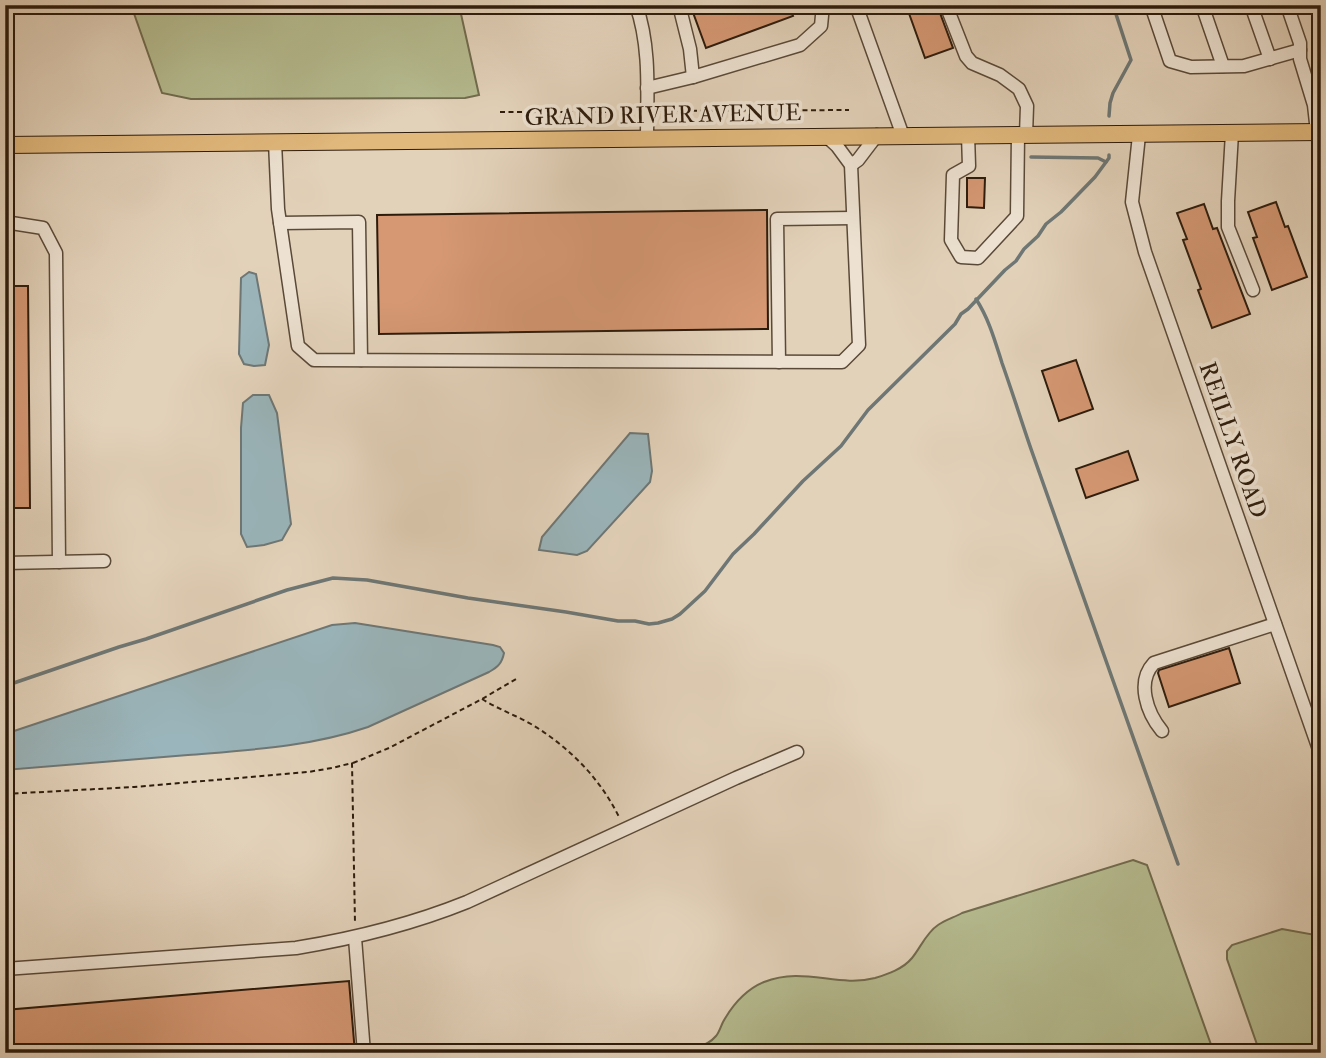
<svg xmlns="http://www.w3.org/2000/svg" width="1326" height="1058" font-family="'IM FELL Double Pica',serif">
<rect width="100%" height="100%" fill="#e3d2ba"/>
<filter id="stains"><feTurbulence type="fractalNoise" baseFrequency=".00286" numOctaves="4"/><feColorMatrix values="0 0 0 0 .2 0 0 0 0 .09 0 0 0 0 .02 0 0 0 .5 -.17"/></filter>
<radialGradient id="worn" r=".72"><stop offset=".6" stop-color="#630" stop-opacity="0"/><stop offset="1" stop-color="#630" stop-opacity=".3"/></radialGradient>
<!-- green -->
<g fill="#b5bb8f" stroke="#716b4e" stroke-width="2">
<path d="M131,5H459L479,95L465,98L191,99L162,93Z"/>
<path d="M1133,860L1147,865L1214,1053H672C686,1051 706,1048 716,1036C719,1033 721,1026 723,1022C733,1004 745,990 764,982C804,966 837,988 875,978C888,974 903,969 912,958C921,947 926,933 938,925C945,920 955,917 962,913Z"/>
<path d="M1282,929L1321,936V1053H1260L1227,959V951L1232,945Z"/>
</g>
<!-- water -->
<g fill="#9ab5bb" stroke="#6e7775" stroke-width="2">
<path d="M249,272L256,274L269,345L265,365L254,366L244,364L239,354L241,278Z"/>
<path d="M253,395H269L277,413L291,524L282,540L264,545L247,547L241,534V428L243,403Z"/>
<path d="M630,433L648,434L652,471L650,482L587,551L577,555L539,550L542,537Z"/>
<path d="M355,623L493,645L500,647L504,653C502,663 498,667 489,672L368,727C310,747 248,750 188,755C127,760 66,765 5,770V734L332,625Z"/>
</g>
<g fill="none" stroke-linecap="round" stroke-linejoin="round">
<!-- stream -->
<g stroke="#6e7775" stroke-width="3.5">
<path d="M1109,116L1110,103L1113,93L1131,60L1113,5"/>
<path d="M1031,157L1098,158L1106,162"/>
<path d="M976,299C989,319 995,341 1002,363C1012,391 1021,420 1031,449C1080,587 1129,726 1178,864"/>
<path d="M5,686L119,647L146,639L287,590L333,578L367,580L468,598L566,612L618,621H635L649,624L658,623L672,619L680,614L705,591L733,554L754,534L803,481L841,446L868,410L955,324L961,314L968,309L1005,270L1016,261L1024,249L1038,236L1046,224L1061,212L1095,177L1109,158V155"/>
</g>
</g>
<!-- building -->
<g fill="#d59873" stroke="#2d1b0c" stroke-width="2">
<path d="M696,5H789L793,16L706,48L691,7Z"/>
<path d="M906,5H937L953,48L925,58Z"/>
<path d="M967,178H985L984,208L967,207Z"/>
<path d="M1276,202L1285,227L1288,226L1307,277L1272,290L1253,238L1257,237L1248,212Z"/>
<path d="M1204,204L1213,229L1217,228L1250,314L1212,328L1198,290L1201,289L1183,240L1187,239L1177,213Z"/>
<path d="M767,210L768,329L379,334L377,215Z"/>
<path d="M5,286H28L30,508H5Z"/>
<path d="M1076,360L1093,409L1059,421L1042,371Z"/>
<path d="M1128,451L1138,480L1086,498L1076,469Z"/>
<path d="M1229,648L1240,683L1169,707L1158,673L1159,670Z"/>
<path d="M349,981L355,1053H5V1010Z"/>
</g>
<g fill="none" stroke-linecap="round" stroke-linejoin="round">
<!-- minor casing -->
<g stroke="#5a4938" stroke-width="15">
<g id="minor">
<path d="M636,5C651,47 647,95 647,138"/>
<path d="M679,5L690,49L693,77"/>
<path d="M856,5L903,136"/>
<path d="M946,5L966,56L972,63L1000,75L1019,89L1027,106L1026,135"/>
<path d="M1151,5L1170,61L1191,67L1244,66L1300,50"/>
<path d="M1202,5L1223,66"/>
<path d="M1251,5L1270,59"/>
<path d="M1287,5L1300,43V59L1314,105L1317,132"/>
<path d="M647,88L693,77L800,45L821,26L823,5"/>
<path d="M1232,133L1228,201V227L1253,290"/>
<path d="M968,135L969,166L953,175L951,240L961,257L978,258L1017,216L1018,135"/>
<path d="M1139,135L1132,202L1145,252L1321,755"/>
<path d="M275,142L278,209L298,346L314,360L842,362L859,345L851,165L837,146L826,136"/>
<path d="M851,165L858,160L877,135"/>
<path d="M5,222L43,228L56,253L59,562"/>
<path d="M280,223L359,222L361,360"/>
<path d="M779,362L777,219L853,218"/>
<path d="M5,563L104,561"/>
<path d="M1162,731C1147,713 1136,682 1154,663L1275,624"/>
<path d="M355,938L364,1053"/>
<path d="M5,969L296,948C357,938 410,925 467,902L736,778L797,752"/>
</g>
</g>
<!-- major casing -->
<g stroke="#2d1b0c" stroke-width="18">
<path id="major" d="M5,145C444,140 882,137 1321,132"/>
</g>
<!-- path -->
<g stroke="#2d1b0c" stroke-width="2" stroke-dasharray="5 3.5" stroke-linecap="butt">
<path d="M658,111L849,110"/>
<path d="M500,112H635"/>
<path d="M482,699C498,709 515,715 531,724C568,746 600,778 619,817"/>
<path d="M353,763L389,748L482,699L516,679"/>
<path d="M5,794L134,787L308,772L332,768L352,763L355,923"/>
</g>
<!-- minor -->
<use href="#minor" stroke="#ede2d2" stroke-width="12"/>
<!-- major -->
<use href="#major" stroke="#e2b97d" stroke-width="16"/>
</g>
<g text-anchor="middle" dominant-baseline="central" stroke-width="7" stroke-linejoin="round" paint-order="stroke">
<!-- street labels -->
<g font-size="23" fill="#2d1b0c" stroke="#ede2d2">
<text transform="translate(663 115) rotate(-1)">GRAND RIVER AVENUE</text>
<text transform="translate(1233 440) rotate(71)">REILLY ROAD</text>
</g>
</g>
<!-- margin -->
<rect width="1326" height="1058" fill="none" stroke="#e3d2ba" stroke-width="28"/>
<rect x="7" y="7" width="1312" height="1044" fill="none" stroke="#2d1b0c" stroke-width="3.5"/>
<rect x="14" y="14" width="1298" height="1030" fill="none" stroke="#2d1b0c" stroke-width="2"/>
<rect width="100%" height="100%" filter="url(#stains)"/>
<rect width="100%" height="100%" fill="url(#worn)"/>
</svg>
